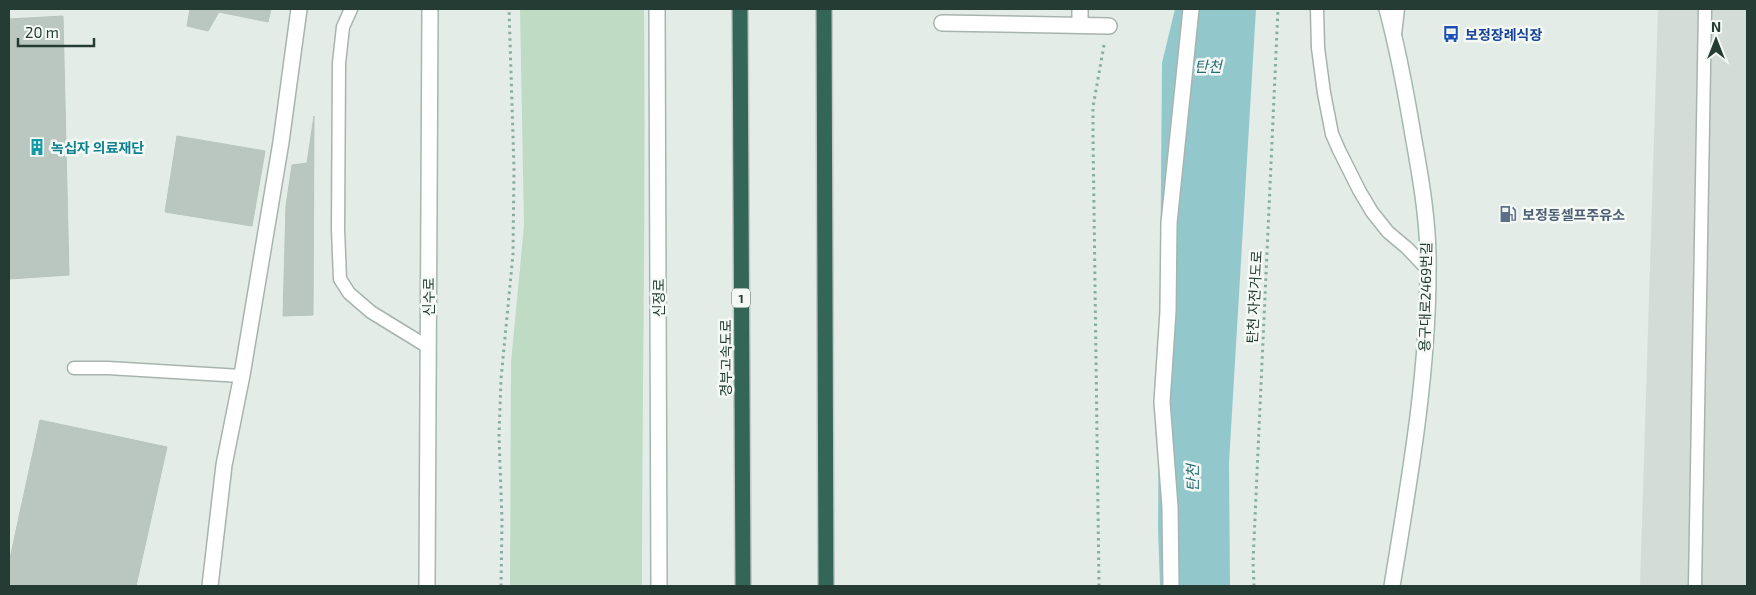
<svg xmlns="http://www.w3.org/2000/svg" width="1756" height="595" font-family="'Exo 2','Noto Sans KR',sans-serif">
<rect width="100%" height="100%" fill="#e4ece8"/>
<!-- built -->
<path fill="#d3dcd7" d="M1658,9H1747V586H1640Z"/>
<!-- green -->
<path fill="#bfdbc4" d="M520,9H644C646,201 642,394 642,586H510L511,362L524,226Z"/>
<!-- water -->
<path fill="#92c8cc" d="M1175,9H1256L1229,463L1230,586H1160L1158,527L1162,63Z"/>
<!-- building -->
<g fill="#bac7c1" stroke="#b7c5be">
<path d="M190,9H271L268,22L219,12L208,31L187,26Z"/>
<path d="M63,16L69,275L9,279V19Z"/>
<path d="M314,116L313,315L283,316L286,206L292,165L307,163Z"/>
<path d="M177,136L265,151L252,226L165,212Z"/>
<path d="M40,420L167,447L136,586H9V563Z"/>
</g>
<g fill="none" stroke-linecap="round" stroke-linejoin="round">
<!-- lane casing -->
<g stroke="#a7b4ae" stroke-width="15">
<g id="lane">
<path d="M351,9L343,27L339,63L338,229L340,279L349,293L371,312L428,347"/>
<path d="M1317,9L1318,48L1324,93L1332,134L1339,150L1359,190L1372,212L1388,232L1407,248L1428,270"/>
<path d="M1395,34L1398,9"/>
<path d="M74,368H108L241,376"/>
<path d="M1695,586L1705,9"/>
</g>
</g>
<!-- street casing -->
<g stroke="#a7b4ae" stroke-width="18">
<g id="street">
<path d="M942,23L1109,26"/>
<path d="M1080,25V9"/>
<path d="M210,586L224,465L242,375L281,142L299,9"/>
<path d="M1171,586L1170,507L1162,402L1168,311L1169,223L1191,9"/>
</g>
</g>
<!-- secondary casing -->
<g stroke="#a4b7af" stroke-width="18">
<g id="secondary">
<path d="M657,9L659,586"/>
<path d="M1387,9C1398,50 1406,93 1413,135C1421,179 1429,225 1428,270C1428,377 1409,482 1392,586"/>
<path d="M427,586L430,9"/>
</g>
</g>
<!-- highway casing -->
<g stroke="#c2c8c6" stroke-width="18">
<g id="highway">
<path d="M740,9L743,586"/>
<path d="M824,9L826,586"/>
</g>
</g>
<!-- path -->
<g stroke="#88ad9e" stroke-width="3" stroke-dasharray="2.5 4" stroke-linecap="butt">
<path d="M501,586L502,521L499,435L501,379L513,254L514,168L509,9"/>
<path d="M1099,586L1093,134V107L1104,45"/>
<path d="M1254,586L1253,562L1278,9"/>
</g>
<!-- lane -->
<use href="#lane" stroke="#fff" stroke-width="12"/>
<!-- street -->
<use href="#street" stroke="#fff" stroke-width="15"/>
<!-- secondary -->
<use href="#secondary" stroke="#fff" stroke-width="15"/>
<!-- highway -->
<use href="#highway" stroke="#346657" stroke-width="15"/>
</g>
<!-- icons -->
<defs>
<g id="bus-bare" transform="scale(1.35)"><path d="M-5-6H5V4H4V6H2V4H-2V6H-4V4H-5ZM-3.5-4V0h7V-4ZM-3.5 1.2v1.5H-2V1.2ZM2 1.2v1.5H3.5V1.2Z" fill="#1a4fb4" stroke="#f5f9f6" stroke-width="2.5" paint-order="stroke"/></g>
<g id="building-bare" transform="scale(1.35)"><path d="M-4-6H4V6H1V3H-1V6H-4ZM-2.5-4.3h1.7v1.8h-1.7ZM.8-4.3h1.7v1.8H.8ZM-2.5-1h1.7V.8h-1.7ZM.8-1h1.7V.8H.8Z" fill="#0f9aa8" stroke="#f5f9f6" stroke-width="2.5" paint-order="stroke"/></g>
<g id="fuel-bare" transform="scale(1.35)"><path d="M-5.5-6h7V0h2V4h1.3V-2.5L3-4.5l.8-.8L6-3V5H2.5V1h-1V6h-7ZM-4.2-4.7v3.2H.2V-4.7Z" fill="#5c6f8a" stroke="#f5f9f6" stroke-width="2.5" paint-order="stroke"/></g>
</defs>
<g fill-rule="evenodd">
<use href="#bus-bare" x="1451" y="34"/>
<use href="#building-bare" x="37" y="147"/>
<use href="#fuel-bare" x="1508" y="214"/>
</g>
<g text-anchor="middle" dominant-baseline="central" stroke-width="5" stroke-linejoin="round" paint-order="stroke">
<!-- shield labels -->
<rect fill="#f5f9f6" stroke="#63756e" stroke-width="1" x="732" y="288.5" width="18" height="19" rx="4"/>
<g font-size="12" font-weight="bold" fill="#253c34">
<text x="741" y="298">1</text>
</g>
<!-- transit labels -->
<g font-size="14" font-weight="bold" fill="#164399" stroke="#f5f9f6" text-anchor="start">
<text x="1465" y="34">보정장례식장</text>
</g>
<!-- culture labels -->
<g font-size="14" font-weight="bold" fill="#0d838f" stroke="#f5f9f6" text-anchor="start">
<text x="51" y="147">녹십자 의료재단</text>
</g>
<!-- service labels -->
<g font-size="14" font-weight="bold" fill="#4e5e75" stroke="#f5f9f6" text-anchor="start">
<text x="1522" y="214">보정동셀프주유소</text>
</g>
<!-- street labels -->
<g font-size="14" fill="#253c34" stroke="#f5f9f6">
<text transform="translate(428 297) rotate(-90)">신수로</text>
<text transform="translate(1254 297) rotate(-87)">탄천 자전거도로</text>
<text transform="translate(1425 297) rotate(-89)">용구대로2469번길</text>
<text transform="translate(658 298) rotate(-90)">신정로</text>
<text transform="translate(725 358) rotate(-90)">경부고속도로</text>
</g>
<!-- water labels -->
<g font-size="15" font-style="italic" fill="#256d73" stroke="#f5f9f6">
<text x="1208" y="66">탄천</text>
<text transform="translate(1192 478) rotate(-90)">탄천</text>
</g>
</g>
<!-- border -->
<rect width="1756" height="595" fill="none" stroke="#253c34" stroke-width="20"/>
<!-- north arrow -->
<g transform="translate(1716 40)" stroke="#f5f9f6" stroke-width="4" paint-order="stroke">
<path d="M0-4L9 19L0 12L-9 19Z" fill="#253c34"/>
<text y="-8" font-size="14" font-weight="bold" text-anchor="middle" fill="#253c34">N</text>
</g>
<!-- scale -->
<path d="M18 38v8h76v-8" fill="none" stroke="#253c34" stroke-width="2.5"/>
<text x="25" y="38" font-size="15" fill="#253c34" stroke="#f5f9f6" stroke-width="4" paint-order="stroke">20 m</text>
</svg>
